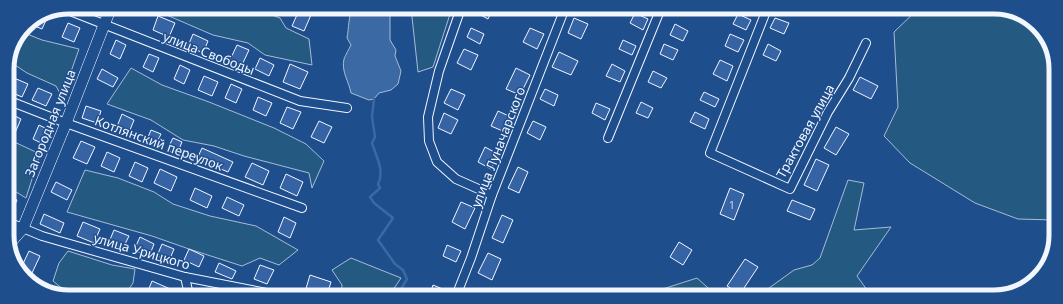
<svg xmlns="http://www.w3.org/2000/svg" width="1063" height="304" font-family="'Noto Sans',sans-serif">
<rect width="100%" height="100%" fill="#1f4e8c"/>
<!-- green -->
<g fill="#245a82" stroke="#a8bbd7">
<path d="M155,7H251L280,18L286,28L309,39L312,65L265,55L248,43L213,35L155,10Z"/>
<path d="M411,8H452L433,67L418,72Z"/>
<path d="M918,9H1010L1038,25L1055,57L1054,220L1018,219L975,203L910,163L884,136L898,107L894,32Z"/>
<path d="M22,32L42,40L79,49L62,97L56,86L27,73L9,61Z"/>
<path d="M131,68L162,85L209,102L274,128L306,144L324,161L312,188L309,173L244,156L214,146L183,140L151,120L107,104Z"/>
<path d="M8,139L40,154L26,198L8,187Z"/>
<path d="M85,170L118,178L154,192L173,204L210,216L256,226L298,250L279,265L260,258L242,266L189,249L152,236L67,212Z"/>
<path d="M848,180L864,183L854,230L891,227L857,276L872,297L758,296L794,270L812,265L820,258Z"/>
<path d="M68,251L112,265L135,269L133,283L125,295H70L53,281L59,263Z"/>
<path d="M351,258L401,278L389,296H341L342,285L332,270Z"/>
<path d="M697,278L717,296H641Z"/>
</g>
<!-- water -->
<path fill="#3b69a3" stroke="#a8bbd7" d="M353,8H390V40L396,50L395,56L401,71L398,84L391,90L379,93L374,99L369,100L351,93C349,82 341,71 344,59C346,54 349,49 351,45L347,38C349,28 348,17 353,8Z"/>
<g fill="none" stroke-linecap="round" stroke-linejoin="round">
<!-- stream -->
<path stroke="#3b69a3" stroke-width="2.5" d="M374,99L372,117L375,137L372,143C376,156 385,171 378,184L380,188L370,197L374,203L393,218L378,240L395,264L403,270L407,279L397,296"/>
</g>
<!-- building -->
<g fill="#3563a3" stroke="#f2f6ff">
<path d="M277,7H290L287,13L276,8Z"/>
<path d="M300,8H314L304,31L292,26Z"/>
<path d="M477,8H493L488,19L475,12Z"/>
<path d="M635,13L648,19L643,30L630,23Z"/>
<path d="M738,14L751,20L746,30L733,24Z"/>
<path d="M48,16L42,29L30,24V23Z"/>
<path d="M158,16L175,23L169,37L153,30Z"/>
<path d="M574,18L588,24L581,39L568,33Z"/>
<path d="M775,18L789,23L784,34L770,28Z"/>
<path d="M68,23L80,28L74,42L62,37Z"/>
<path d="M675,24L688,31L683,41L670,35Z"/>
<path d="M471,28L484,34L480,44L467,37Z"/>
<path d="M530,28L544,34L537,49L523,42Z"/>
<path d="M193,34L208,41L203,53L188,46Z"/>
<path d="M730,34L744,40L738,52L725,46Z"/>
<path d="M116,40L126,45L120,59L110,54Z"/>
<path d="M623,40L636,46L632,55L619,49Z"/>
<path d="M664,44L678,50L673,60L660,54Z"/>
<path d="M768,44L781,51L776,61L763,55Z"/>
<path d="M237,45L249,50L242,65L230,60Z"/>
<path d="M464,49L478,55L471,70L457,63Z"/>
<path d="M559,52L578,61L571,75L552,67Z"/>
<path d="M149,54L159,58L153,72L143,67Z"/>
<path d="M260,58L274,65L269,76L255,69Z"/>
<path d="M720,60L733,66L727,81L713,74Z"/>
<path d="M290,64L308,72L300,89L283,82Z"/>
<path d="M612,64L625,71L620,82L606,76Z"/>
<path d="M180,65L190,70L184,84L174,79Z"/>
<path d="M516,68L530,75L520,95L506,89Z"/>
<path d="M102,69L118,78L113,87L97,79Z"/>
<path d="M653,71L667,78L661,88L648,82Z"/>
<path d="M204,76L218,82L212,96L198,90Z"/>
<path d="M860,77L878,86L871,99L853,90Z"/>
<path d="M14,78L28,84L22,97L8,91Z"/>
<path d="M231,84L242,89L236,103L225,98Z"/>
<path d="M38,88L52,94L46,106L32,100Z"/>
<path d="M451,89L465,95L458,110L444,103Z"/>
<path d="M545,89L558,95L554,106L540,99Z"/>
<path d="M704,92L719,99L715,107L700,100Z"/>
<path d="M258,97L272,103L266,116L253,110Z"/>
<path d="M641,102L653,108L648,118L636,113Z"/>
<path d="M596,103L610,109L605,120L592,113Z"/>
<path d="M86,106L101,111L97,123L82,118Z"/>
<path d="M287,107L301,112L293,129L280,123Z"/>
<path d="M498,111L511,117L505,132L491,126Z"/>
<path d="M695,112L709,119L705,129L690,122Z"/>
<path d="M9,113L21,119L15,133L8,129L7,118Z"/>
<path d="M444,113L458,120L451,134L438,128Z"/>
<path d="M122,114L134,120L128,135L116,129Z"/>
<path d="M319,121L332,127L324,143L311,137Z"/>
<path d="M533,121L546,127L540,140L527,133Z"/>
<path d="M39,125L51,131L45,145L33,139Z"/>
<path d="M836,127L849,134L836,155L824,148Z"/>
<path d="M151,130L161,134L155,146L146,142Z"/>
<path d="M173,138L182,142L177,154L167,150Z"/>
<path d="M81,141L95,147L87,164L73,158Z"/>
<path d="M485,147L498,154L491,169L478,162Z"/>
<path d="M202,148L233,162L228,172L197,159Z"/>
<path d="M107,152L120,158L114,172L101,166Z"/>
<path d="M816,159L829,165L817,191L804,185Z"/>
<path d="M135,162L148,168L142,182L129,176Z"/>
<path d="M252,163L269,171L263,185L245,177Z"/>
<path d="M518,167L528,172L519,193L508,188Z"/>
<path d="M160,169L177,177L171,191L154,183Z"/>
<path d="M286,174L303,182L297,196L280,188Z"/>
<path d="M56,182L72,190L67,200L51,192Z"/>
<path d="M195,188L212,196L207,208L190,200Z"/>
<path d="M730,188L744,194L734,220L720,214Z"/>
<path d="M8,196L17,200L11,214L8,213Z"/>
<path d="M227,197L244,205L239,216L222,208Z"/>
<path d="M792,200L815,209L810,220L787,211Z"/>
<path d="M461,202L475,208L465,229L452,222Z"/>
<path d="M44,214L64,223L60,233L40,224Z"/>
<path d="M502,215L513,220L503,243L492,238Z"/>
<path d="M284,217L296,223L290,238L278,232Z"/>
<path d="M83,222L100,229L94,243L77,236Z"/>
<path d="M114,230L129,236L123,248L109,242Z"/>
<path d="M140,237L154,244L149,257L134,250Z"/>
<path d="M679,242L692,250L683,265L670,257Z"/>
<path d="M162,244L174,249L169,261L157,256Z"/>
<path d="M447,245L461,251L456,262L443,256Z"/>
<path d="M189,249L204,256L199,267L184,260Z"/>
<path d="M29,251L40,256L32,273L21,268Z"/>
<path d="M488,253L501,259L492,280L478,273Z"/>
<path d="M745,259L758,267L740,294L727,286Z"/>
<path d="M219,263L236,271L232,279L215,272Z"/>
<path d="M260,265L274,270L267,284L254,279Z"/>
<path d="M310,275L331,282L327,295H315L305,292Z"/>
<path d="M152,281L184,295H157L148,291Z"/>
<path d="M433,285L445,290L442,296H429Z"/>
<path d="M472,289L483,294V296H469Z"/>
</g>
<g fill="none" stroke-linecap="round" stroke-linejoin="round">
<!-- street casing -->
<g stroke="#f2f6ff" stroke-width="10">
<g id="street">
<path d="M461,8L439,71L428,117L429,141L437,162L456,179L492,195"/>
<path d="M65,9L300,101L347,108"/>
<path d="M767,9L710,153L790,189L828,112L849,78L866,43"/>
<path d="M7,100L66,123L302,208"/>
<path d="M608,138L661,8"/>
<path d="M8,222L42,236L185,277L272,294"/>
<path d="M185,277L189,295"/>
<path d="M456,296L471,258L492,195L565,8"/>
</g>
</g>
<!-- secondary casing -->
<g stroke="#f2f6ff" stroke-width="12">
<path id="secondary" d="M8,245L23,228L66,123L111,7"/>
</g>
<!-- street -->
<use href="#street" stroke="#1f4e8c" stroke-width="8"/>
<!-- secondary -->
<use href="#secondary" stroke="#1f4e8c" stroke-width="11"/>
</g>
<g text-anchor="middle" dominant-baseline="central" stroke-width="3" stroke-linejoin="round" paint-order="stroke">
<!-- number labels -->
<g font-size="11" fill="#c3d1e8">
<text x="732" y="204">1</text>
</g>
<!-- street labels -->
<g font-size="13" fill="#f2f6ff" stroke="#1f4e8c">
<text transform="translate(209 53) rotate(21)">улица Свободы</text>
<text transform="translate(50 123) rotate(-68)">Загородная улица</text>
<text transform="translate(805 131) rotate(-61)">Трактовая улица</text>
<text transform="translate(159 143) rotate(20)">Котлянский переулок</text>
<text transform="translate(498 147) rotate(-69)">улица Луначарского</text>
<text transform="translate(142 251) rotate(16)">улица Урицкого</text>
</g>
</g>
<!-- crop -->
<path d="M0 0H1063V304H0ZM69 14H994A55 55 0 0 1 1049 69V235A55 55 0 0 1 994 290H69A55 55 0 0 1 14 235V69A55 55 0 0 1 69 14Z" fill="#1f4e8c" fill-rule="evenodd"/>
<path fill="none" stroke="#f2f6ff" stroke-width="5" d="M69 14H994A55 55 0 0 1 1049 69V235A55 55 0 0 1 994 290H69A55 55 0 0 1 14 235V69A55 55 0 0 1 69 14Z"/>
</svg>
